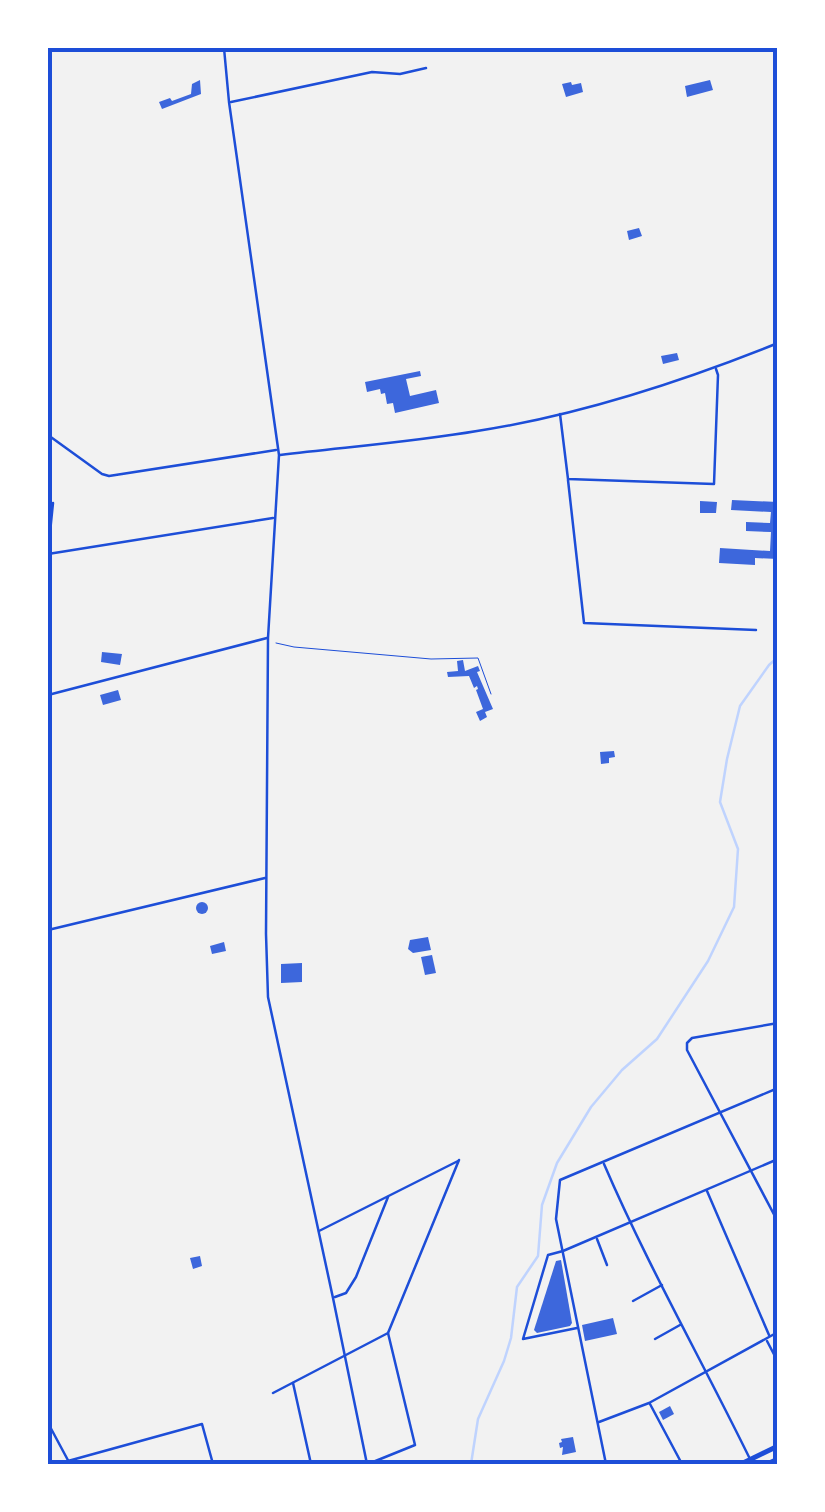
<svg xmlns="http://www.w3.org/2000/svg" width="825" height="1512" font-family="'PT Serif',serif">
<rect width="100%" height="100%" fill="#f2f2f2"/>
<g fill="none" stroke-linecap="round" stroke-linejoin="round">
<!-- stream -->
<path stroke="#bfd3fe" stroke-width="2.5" d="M471,1464L478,1419L504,1361L511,1338L517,1287L538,1256L542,1205L557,1163L591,1107L622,1070L657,1039L708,961L734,907L738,849L720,802L727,759L740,706L769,665L778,657"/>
</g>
<!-- building -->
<g fill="#3d67dc">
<path d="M200,80L201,94L162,109L159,102L170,98L172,101L191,94L192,84Z"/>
<path d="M710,80L713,90L687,97L685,86Z"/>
<path d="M571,82L572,85L581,83L583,92L566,97L562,84Z"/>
<path d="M639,228L642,236L629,240L627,231Z"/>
<path d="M677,353L679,360L663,364L661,356Z"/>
<path d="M420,371L421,376L406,379L410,396L436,390L439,403L395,413L393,403L387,404L385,393L381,394L380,389L367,392L365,382Z"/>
<path d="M732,500L778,502V559L755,558V565L719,563L720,548L770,551L771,532L746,531V522L770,523L771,512L731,510Z"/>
<path d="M700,501L717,502L716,513H700Z"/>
<path d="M102,652L122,654L120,665L101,662Z"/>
<path d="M463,660L465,671L478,666L480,671L477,672L493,709L485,712L487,717L480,721L476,712L483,709L476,690L478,689L477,686L474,688L469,676L448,677L447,672L458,671L457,661Z"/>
<path d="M118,690L121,700L103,705L100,695Z"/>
<path d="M614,751L615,757L609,758V763L601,764L600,752Z"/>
<circle cx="202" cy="908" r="6"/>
<path d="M428,937L431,950L413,953L408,949L410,940Z"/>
<path d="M224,942L226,951L212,954L210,946Z"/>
<path d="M432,955L436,973L425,975L421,957Z"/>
<path d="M302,963V982L281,983V964Z"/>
<path d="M200,1256L202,1266L193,1269L190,1258Z"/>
<path d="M561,1260L572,1323L570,1326L537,1333L534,1330L556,1261Z"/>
<path d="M613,1318L617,1334L585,1341L582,1325Z"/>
<path d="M670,1406L674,1414L663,1420L659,1412Z"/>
<path d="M573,1437L576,1452L562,1455L563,1447L560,1448L559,1443L562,1442L561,1439Z"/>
</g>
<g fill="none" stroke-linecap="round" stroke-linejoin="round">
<!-- path -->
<path stroke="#1d4ed8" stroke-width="1" d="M276,643L294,647L431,659L478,658L491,694"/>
<!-- minor -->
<g stroke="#1d4ed8" stroke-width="2.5">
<path d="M224,48L229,102L279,455L268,638L266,934L268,997L333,1298L367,1464"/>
<path d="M231,102L372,72L400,74L426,68"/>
<path d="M560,414L568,479L714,484L718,375L716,369"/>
<path d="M48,435L102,474L109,476L276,450"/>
<path d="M280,455C346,447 412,442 477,431C581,415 681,382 778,343"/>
<path d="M568,480L584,623L756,630"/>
<path d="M48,552L53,503"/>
<path d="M48,559V554L273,518"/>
<path d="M48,695L267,638"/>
<path d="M48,930L265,878"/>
<path d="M778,1023L692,1038L687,1043V1050L778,1222"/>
<path d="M604,1164C647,1264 701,1359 749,1457"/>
<path d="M707,1191L769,1335"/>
<path d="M319,1231L458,1161"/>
<path d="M597,1239L607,1265"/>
<path d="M335,1297L346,1293L356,1277L388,1197"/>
<path d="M633,1301L662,1285"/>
<path d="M577,1328L523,1339L548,1255L563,1251L778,1159"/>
<path d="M655,1339L680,1325"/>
<path d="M767,1341L778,1362"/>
<path d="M293,1383L311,1464"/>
<path d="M273,1393L388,1333L459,1160"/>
<path d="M650,1404L682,1464"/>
<path d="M599,1422L649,1403L778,1332"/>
<path d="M48,1423L70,1464"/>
<path d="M68,1461L202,1424L213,1464"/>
<path d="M368,1464L415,1445L388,1333"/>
<path d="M606,1464L556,1219L560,1180L778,1088"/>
</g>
<!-- primary -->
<g stroke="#1d4ed8" stroke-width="5">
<path d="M741,1464L778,1446"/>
<path d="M767,1464L778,1459"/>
</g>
</g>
<!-- border -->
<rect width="825" height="1512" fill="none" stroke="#ffffff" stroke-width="100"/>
<rect x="50" y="50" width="725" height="1412" fill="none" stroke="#1d4ed8" stroke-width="4"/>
</svg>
